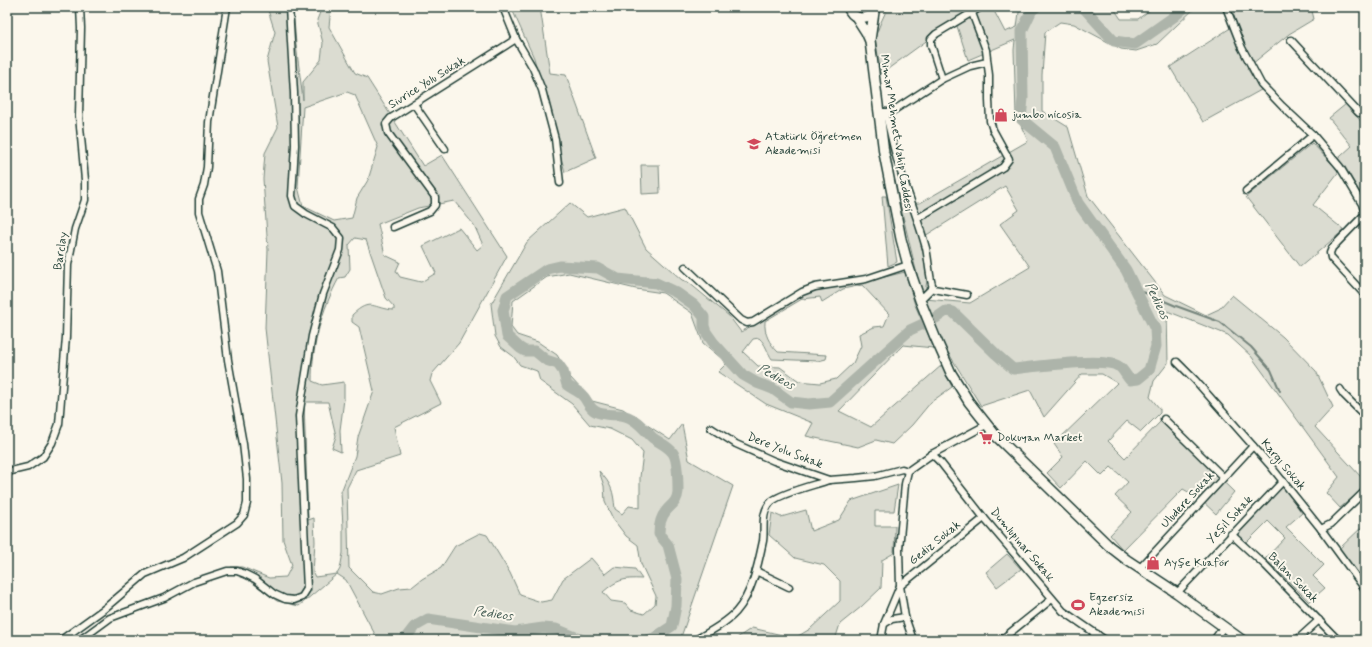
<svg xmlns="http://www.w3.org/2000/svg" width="1372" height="647" font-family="Mynerve,sans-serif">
<rect width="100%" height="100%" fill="#fbf7ec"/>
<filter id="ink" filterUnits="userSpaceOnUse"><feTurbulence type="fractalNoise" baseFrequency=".025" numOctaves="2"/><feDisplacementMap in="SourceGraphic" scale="8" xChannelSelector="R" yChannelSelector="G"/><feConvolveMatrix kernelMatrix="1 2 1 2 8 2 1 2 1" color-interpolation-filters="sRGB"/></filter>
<g filter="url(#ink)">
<!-- green -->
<g fill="#dbdcd1" stroke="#7d8c82" fill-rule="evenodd">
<path d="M267,7H293L296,44L303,100V82L321,60L323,43L317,20L322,7H331L329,27L355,73L367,78L423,166L442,155L507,256L459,343L432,374L430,381L441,403L394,427L400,456L356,470L347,488L349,568L373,592L382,594L399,588L412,587L422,579L441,568L455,546L480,533L487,535L510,573L520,595L541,602L552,600L563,579L591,558L605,574L614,567L635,569L642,579C623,578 617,580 603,592L611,601L625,603L631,610L644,614L655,604L656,596L641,564L638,545L626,536L613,519L605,502L604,486L599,471C612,485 613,490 615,509L622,514L629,506L640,508V477L643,453L632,440L610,429L590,425L572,404L540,381L537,371L520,365L513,356L501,347L495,336L491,304L527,242L570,203L587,217L625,207L646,248L682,280L688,282L729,316L741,332L802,295L814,291L864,282L905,272L915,305L934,348L903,345L839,411L871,427L942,365L952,387L931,402L912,425L892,444L876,440L858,447L806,436L813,423L766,404L718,372L727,363L703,343L692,313L663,293L636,289L569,273L547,277L513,301L511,327L517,335L538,342L557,355L570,377L592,401L623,409L670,440L682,424L689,460L733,486L680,640H378L346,580L337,574L299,606L277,601L231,567H242L269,578L286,577L292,565L283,540L282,483L265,328L268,250L263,179L265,153L278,127L267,61L275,32ZM347,92L355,95L378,147L368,180L357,198L352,218L334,221L303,206L298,187L303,107ZM454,201L474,225L483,245L477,250L459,228L423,246L436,273L421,282L400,277L396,271L400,262L385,255L378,224L418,208ZM355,238L366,240L386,298L394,307V310C373,309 371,297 352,315V322L359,327L374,391L358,437L355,456L341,492L343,526V553L340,569L337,574L315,577L313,573L315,542L314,518L308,520L304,402H328L336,436L332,448L341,452L340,430L344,399V382L322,385L312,381C312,345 322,309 339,278L345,277L350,269L349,245ZM862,285L889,314L884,326L874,327L859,334L861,346L853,363L836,379L820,383L799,381L780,367L758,366L743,352L753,339L759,338C766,344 767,352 772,359L818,361L826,359L827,355L778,352C769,343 764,334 765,321L802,299L820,297L822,302L843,289Z"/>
<path d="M511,7H540L550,73L566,75L596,158L565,172L534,58Z"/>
<path d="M888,7H964L971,17L989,7H992L1005,32L1017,27L1019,12L1026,7H1113L1121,19H1138L1154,7H1174L1175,9L1177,7H1196L1157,44L1136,51L1121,49L1074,24L1060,22L1045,32L1042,75V111L1068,127L1088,196L1165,295L1206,315L1219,309L1232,295L1283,337L1316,371L1333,407L1315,427L1361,477L1365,473V487L1340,508L1326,493L1339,477L1251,356L1228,335L1167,311L1168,363L1154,381L1150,397L1160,409V413L1141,432L1127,421L1108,441L1125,458L1161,421L1234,492L1216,514L1199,498L1183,489L1123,550L1110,535L1132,512L1115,496L1128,482L1111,467L1102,476L1087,461L1061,488L1047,473L1063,457L1054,444L1117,383L1102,374H1082L1044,417L1030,390L981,406L943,344L925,299L970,303L1030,267L1000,224L1019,210L1005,186L920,239L928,275L925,292L921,291L900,204L920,203L1028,141L1016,115L1014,50L1015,40L968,60L955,20L881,74L875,37L881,22Z"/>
<path d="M1231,7H1311L1314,19L1289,34L1247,68L1261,90L1203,122L1170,67L1235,25Z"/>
<path d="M1346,104L1365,126V201L1344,165L1313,205L1344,230L1300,267L1246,197L1312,143L1332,164L1352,146L1329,118Z"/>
<path d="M641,165H659L660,193L642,194Z"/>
<path d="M882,196H886L897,262L888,266Z"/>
<path d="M898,485L894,511H875V526H895L894,553L882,560L881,588L861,607L840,624L835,640H734L752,628L795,638L810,629L840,601V581L824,565L795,558L769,535L772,513L781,517L806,510L811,531L839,520L851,501Z"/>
<path d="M1283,487L1302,513L1286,527L1324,565L1313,576L1325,588L1309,602L1278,571L1265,559L1285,538L1268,521L1246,543L1236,534Z"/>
<path d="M1365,524V576L1362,578L1339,549Z"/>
<path d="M1007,554L1021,569L997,587L986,572Z"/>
</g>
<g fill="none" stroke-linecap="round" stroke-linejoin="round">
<!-- stream -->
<path stroke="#74847b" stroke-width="2" d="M1136,289L1176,306L1220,322L1251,347L1271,370L1280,391"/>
<!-- river -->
<g stroke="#adb4aa" stroke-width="11">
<path d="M1083,7L1114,41L1135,44L1175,16L1185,7"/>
<path d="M404,640L414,627L428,619L515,632L543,628L556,629L583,640"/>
<path d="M648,640L654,638L672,626L676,606L677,579L668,545L659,534C659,526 660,518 666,511C672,504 677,502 678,492C678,483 678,460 673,453C668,446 660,443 653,438C645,431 637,419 625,416C616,413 604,417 595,411C588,407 587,399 582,395C579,391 572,389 567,385L563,371L558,364L546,360L535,351H525L520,348L507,336L503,310C506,304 505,301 507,296L547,269L560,266L598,268L618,279L656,283L677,293L694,305L704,317V326L706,332L713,342L743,375L757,383L773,389L791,402L809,404L830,402L910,330L936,318L946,311L953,312L996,354L1013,369C1032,367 1104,357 1118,366C1123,368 1126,376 1130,380L1138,379L1149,370L1156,346L1155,329L1126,270L1078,203L1055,147L1021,119L1023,98L1022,31L1032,10L1036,7"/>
</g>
<!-- street casing -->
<g stroke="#1f3d34" stroke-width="9">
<g id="street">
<path d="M503,7L516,39L533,68L542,90L555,139L560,183"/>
<path d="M1226,7L1242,48L1261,84L1282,106L1313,135L1340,167L1362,204L1365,213"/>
<path d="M1291,40L1357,111L1359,113L1365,110"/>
<path d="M942,79L931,45V39L936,34L981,7"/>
<path d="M414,104L445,149"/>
<path d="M883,112H891L942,79L970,66L987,62"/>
<path d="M885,112C890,129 893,146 898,163C907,191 918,219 926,248C928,256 930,283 933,287"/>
<path d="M1246,191L1313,135"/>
<path d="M1365,214L1332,248L1330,253L1331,258L1365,295"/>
<path d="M918,218L1003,167L1009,159L993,130L990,121L989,100V75L986,50L972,13"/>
<path d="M393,227L430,211L435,205V197L388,133L386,124L391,118L516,39"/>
<path d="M685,267L741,320L747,323L753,322L802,292L815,287L866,279L908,265"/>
<path d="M933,287L934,289L967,295"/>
<path d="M920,300L933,287"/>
<path d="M1177,362L1195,380L1269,464L1321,529L1365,589"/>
<path d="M1340,389L1344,395L1365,416"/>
<path d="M1164,419L1223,477"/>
<path d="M711,428L736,444L774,461L829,480L856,478L875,476L902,469L908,471"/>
<path d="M932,454L941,463L984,518L1063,611L1105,640"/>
<path d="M908,471L905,484L899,549L900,586L905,617L913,640"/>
<path d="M908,471L932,454L986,425"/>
<path d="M7,472L28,467L43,457L52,443L59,424L66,337L68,265L75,229L85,200V180L79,116L81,28L80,7"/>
<path d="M1321,529L1331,524L1365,491"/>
<path d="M1231,534L1266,566L1338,640"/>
<path d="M1139,569L1253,446"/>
<path d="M756,571L789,587"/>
<path d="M1177,593L1283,481"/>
<path d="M884,624L892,619L905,617"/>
<path d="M61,640L104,609L145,574L183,558L237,523L244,515L247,503V479L243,444L228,360L217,271L199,212V199L204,185L207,167L209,122L227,7"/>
<path d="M80,640L110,618L164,598L194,582L227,571H237L245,574L255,579L274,594L285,599L294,600L302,597L307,589L299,416L312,336L323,294L340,250L341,238L333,228L306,214L295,206L292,196L295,145L294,93L289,7"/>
<path d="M695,640C709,632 725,624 736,612C752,594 758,565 763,541C765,528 760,512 772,501C784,492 815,485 829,480"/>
<path d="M881,640L884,624L900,586L984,518"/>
<path d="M1001,640L1052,599"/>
<path d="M1089,640L1097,634"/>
<path d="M1214,640L1224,626"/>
<path d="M1297,640L1319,620"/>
</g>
</g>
<!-- secondary casing -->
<g stroke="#1f3d34" stroke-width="12">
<g id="secondary">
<path d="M848,7C852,17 861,21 871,15L876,7"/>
<path d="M857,18L866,32L870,41L884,153L901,239L908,265L920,300L935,337L951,373L969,402L996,436L1109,546L1127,560L1177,593L1242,640"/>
<path d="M870,40L874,12"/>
</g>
</g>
<!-- street -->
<use href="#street" stroke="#fbf7ec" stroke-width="6"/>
<!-- secondary -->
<use href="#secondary" stroke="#fbf7ec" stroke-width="9"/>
</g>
</g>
<!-- icons -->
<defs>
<g id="shop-bare" transform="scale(1.08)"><path d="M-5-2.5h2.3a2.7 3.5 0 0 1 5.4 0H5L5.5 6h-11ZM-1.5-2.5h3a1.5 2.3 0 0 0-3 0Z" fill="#d1495b" stroke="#fbf7ec" stroke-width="2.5" paint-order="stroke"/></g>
<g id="university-bare" transform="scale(1.08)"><path d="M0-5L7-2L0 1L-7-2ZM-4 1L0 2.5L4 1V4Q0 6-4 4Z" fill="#d1495b" stroke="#fbf7ec" stroke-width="2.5" paint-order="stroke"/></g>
<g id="supermarket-bare" transform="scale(1.08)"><path d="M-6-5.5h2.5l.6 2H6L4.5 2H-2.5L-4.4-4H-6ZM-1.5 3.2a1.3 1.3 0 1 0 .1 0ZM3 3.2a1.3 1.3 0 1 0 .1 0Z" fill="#d1495b" stroke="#fbf7ec" stroke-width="2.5" paint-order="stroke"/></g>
<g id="stadium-bare" transform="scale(1.08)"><path d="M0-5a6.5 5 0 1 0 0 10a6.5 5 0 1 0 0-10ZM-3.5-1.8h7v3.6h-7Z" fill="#d1495b" stroke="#fbf7ec" stroke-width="2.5" paint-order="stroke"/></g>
</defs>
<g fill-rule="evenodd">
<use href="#shop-bare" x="1001" y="115"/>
<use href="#university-bare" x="754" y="144"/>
<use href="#supermarket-bare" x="986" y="438"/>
<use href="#shop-bare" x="1153" y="563"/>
<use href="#stadium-bare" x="1078" y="605"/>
</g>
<g text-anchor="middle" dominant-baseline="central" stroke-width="4" stroke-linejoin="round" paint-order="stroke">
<!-- street labels -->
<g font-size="12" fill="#1f3d34" stroke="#fbf7ec">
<text transform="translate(427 83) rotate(-32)">Sivrice Yolu Sokak</text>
<text transform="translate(896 133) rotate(81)">Mimar Mehmet Vahip Caddesi</text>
<text transform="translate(61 251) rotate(-81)">Barclay</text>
<text transform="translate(785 451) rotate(21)">Dere Yolu Sokak</text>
<text transform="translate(1283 465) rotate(50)">Kargı Sokak</text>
<text transform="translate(1188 500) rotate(-47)">Uludere Sokak</text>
<text transform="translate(1230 520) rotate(-47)">Yeşil Sokak</text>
<text transform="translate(935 543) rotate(-39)">Gediz Sokak</text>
<text transform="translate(1022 545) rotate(50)">Dumlupınar Sokak</text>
<text transform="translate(1293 578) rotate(45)">Balan Sokak</text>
</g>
<!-- poi labels -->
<g font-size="12" fill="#1f3d34" stroke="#fbf7ec" text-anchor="start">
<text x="1012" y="115">jumbo nicosia</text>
<text x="765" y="137">Atatürk Öğretmen<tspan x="765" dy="14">Akademisi</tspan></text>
<text x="997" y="438">Dokuyan Market</text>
<text x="1164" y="563">Ayşe Kuaför</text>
<text x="1089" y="598">Egzersiz<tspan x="1089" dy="14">Akademisi</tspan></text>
</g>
<!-- water labels -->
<g font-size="13" font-style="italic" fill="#425b52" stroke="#fbf7ec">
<text transform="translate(1157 301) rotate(64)">Pedieos</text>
<text transform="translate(776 377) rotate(29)">Pedieos</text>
<text transform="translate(493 614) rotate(8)">Pedieos</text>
</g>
</g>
<!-- margin -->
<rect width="1372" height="647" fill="none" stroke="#fbf7ec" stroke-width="24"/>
<rect x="12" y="12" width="1348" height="623" fill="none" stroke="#1f3d34" stroke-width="1.5" filter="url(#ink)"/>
</svg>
